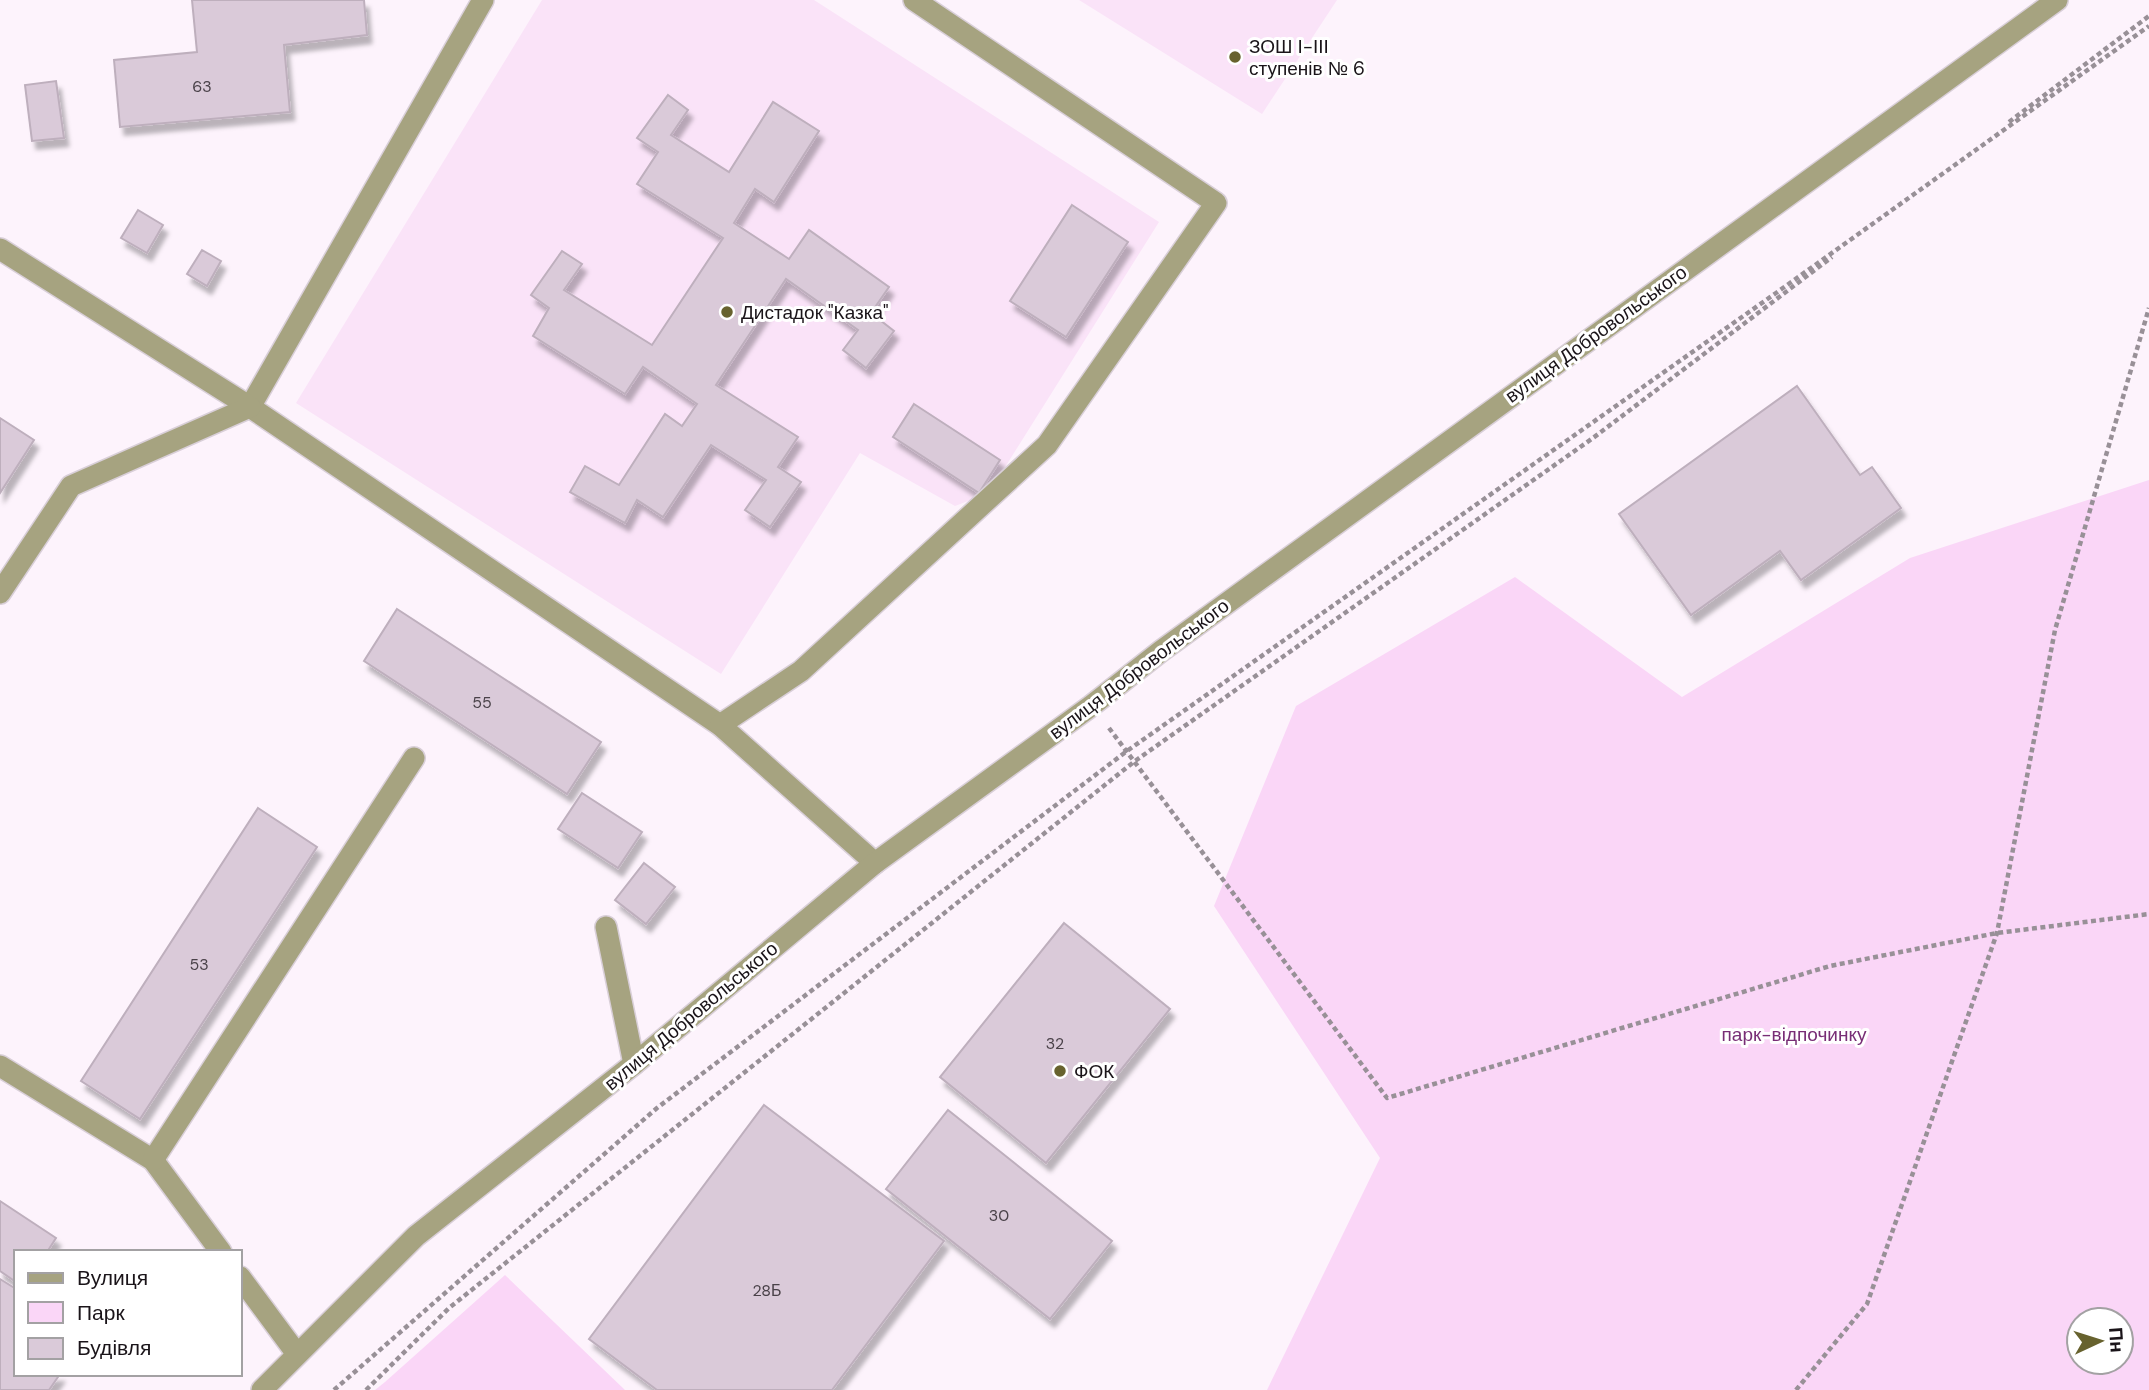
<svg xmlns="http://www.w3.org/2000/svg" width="2149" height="1390" font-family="'DM Sans',sans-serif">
<defs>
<filter id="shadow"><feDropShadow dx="4.5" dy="8" stdDeviation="2" flood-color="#0004"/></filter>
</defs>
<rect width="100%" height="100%" fill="#fdf3fc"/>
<!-- built -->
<g fill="#fae3f8">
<path d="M542,0H814L1159,222L997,480L981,496L955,506L860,453L721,674L296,403Z"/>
<path d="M1079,0H1337L1262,114Z"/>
</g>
<!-- green -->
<g fill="#fad6f7" fill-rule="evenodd">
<path d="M2149,480V1390H1267L1380,1158L1214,906L1296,706L1515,577L1682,697L1910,558ZM2121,1320V1362H2079V1320Z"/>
<path d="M505,1275L625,1390H375L385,1382Z"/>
</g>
<!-- building -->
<g fill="#dacad9" stroke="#beafbd" stroke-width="2" filter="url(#shadow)">
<path d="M192,0H364L367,35L284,45L290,112L120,127L114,60L197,52Z"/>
<path d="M56,81L64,138L32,141L25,85Z"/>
<path d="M668,95L688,110L671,135L729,172L773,102L819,131L774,202L755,189L734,223L789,259L809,230L889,287L871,313L894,331L866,368L843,350L858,330L786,279L716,385L798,437L778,467L801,482L770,527L745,510L766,480L711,445L663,517L637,500L625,523L570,492L585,466L619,485L665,414L682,426L697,404L643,367L625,394L533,336L549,308L531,295L562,251L582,264L564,290L652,345L723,238L637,184L658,152L637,138Z"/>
<path d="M1072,205L1128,242L1066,337L1010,301Z"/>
<path d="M138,210L163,225L147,253L121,238Z"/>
<path d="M202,250L221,261L207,286L187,274Z"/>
<path d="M1797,386L1860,475L1872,467L1901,508L1801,580L1780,551L1691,615L1619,514Z"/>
<path d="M914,404L1000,460L979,493L893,437Z"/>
<path d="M0,418L34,440L0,493Z"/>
<path d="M397,609L601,742L567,794L364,661Z"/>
<path d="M582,793L642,832L618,868L558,829Z"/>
<path d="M258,808L317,847L140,1119L81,1081Z"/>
<path d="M644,863L675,887L646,924L615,900Z"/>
<path d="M1064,923L1170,1009L1046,1163L940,1077Z"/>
<path d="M764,1105L944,1241L832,1390H657L589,1339Z"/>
<path d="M948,1110L1112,1241L1050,1319L886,1189Z"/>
<path d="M0,1201L56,1238L47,1252H16V1282L0,1271Z"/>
<path d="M0,1279L16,1289V1374H60L49,1390H0Z"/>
</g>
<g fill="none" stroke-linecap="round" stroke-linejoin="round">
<!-- lane casing -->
<g stroke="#d9cfd8" stroke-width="24">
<g id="lane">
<path d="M483,0L250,407L720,725L875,863"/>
<path d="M0,249L250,407"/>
<path d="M0,593L71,486L250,407"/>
<path d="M720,725L801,671L1047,445L1216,203L914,0"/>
<path d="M606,927L634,1064"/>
<path d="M0,1066L153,1160L221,1252"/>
<path d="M153,1160L414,758"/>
<path d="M240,1277L297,1354"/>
</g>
</g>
<!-- street casing -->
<g stroke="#d9cfd8" stroke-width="24">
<path id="street" d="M262,1390L416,1236L634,1064L875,863L1091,706L1161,651L2057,0"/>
</g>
<!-- path -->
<g stroke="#989097" stroke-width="4.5" stroke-dasharray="5 3.5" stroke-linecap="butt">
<path d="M2009,122L2149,16"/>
<path d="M1109,728L1387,1098L1830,966L1997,933L2149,914"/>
<path d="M334,1390L657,1108L1127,751L1776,293L2149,26"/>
<path d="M366,1390L449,1308L1135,761L1593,438L1832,257"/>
<path d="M1796,1390L1867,1304L1997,933L2055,630L2149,308"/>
</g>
<!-- lane -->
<use href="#lane" stroke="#a6a380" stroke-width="21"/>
<!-- street -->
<use href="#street" stroke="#a6a380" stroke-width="21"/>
</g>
<!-- markers -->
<g fill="#67622e" stroke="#fff" stroke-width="2.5">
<circle cx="1235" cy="57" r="7"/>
<circle cx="727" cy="312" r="7"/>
<circle cx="1060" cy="1071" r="7"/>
</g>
<g text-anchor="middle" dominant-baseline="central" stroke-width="6" stroke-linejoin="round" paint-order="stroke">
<!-- number labels -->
<g font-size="16" fill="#4a4249">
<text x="202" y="86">63</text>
<text x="482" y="702">55</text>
<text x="199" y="964">53</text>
<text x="1055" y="1043">32</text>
<text x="999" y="1215">30</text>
<text x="767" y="1290">28Б</text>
</g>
<!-- poi labels -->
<g font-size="19" fill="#1a1419" stroke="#fff" text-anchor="start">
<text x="1249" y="46">ЗОШ І-ІІІ<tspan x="1249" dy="22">ступенів № 6</tspan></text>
<text x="741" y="312">Дистадок "Казка"</text>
<text x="1074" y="1071">ФОК</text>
</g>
<!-- street labels -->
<g font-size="19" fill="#1a1419" stroke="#fff">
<text transform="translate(1596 334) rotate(-36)">вулиця Добровольського</text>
<text transform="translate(1139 669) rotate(-37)">вулиця Добровольського</text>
<text transform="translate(691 1016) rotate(-40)">вулиця Добровольського</text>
</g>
<!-- park labels -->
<g font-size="19" fill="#782e76" stroke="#fff">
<text x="1794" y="1034">парк-відпочинку</text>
</g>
</g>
<!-- legend -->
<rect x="14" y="1250" width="228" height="126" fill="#ffffff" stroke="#a3a1a3" stroke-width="2"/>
<rect x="28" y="1273" width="35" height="10" fill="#a6a380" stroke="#a3a1a3" stroke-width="2"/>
<text x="77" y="1285" font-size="21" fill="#1a1419">Вулиця</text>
<rect x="28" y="1302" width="35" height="21" fill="#fad6f7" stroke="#a3a1a3" stroke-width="2"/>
<text x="77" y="1320" font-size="21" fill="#1a1419">Парк</text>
<rect x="28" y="1338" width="35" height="21" fill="#dacad9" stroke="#a3a1a3" stroke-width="2"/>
<text x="77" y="1355" font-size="21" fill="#1a1419">Будівля</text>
<!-- north arrow -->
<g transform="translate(2100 1341) rotate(86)"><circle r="33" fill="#ffffff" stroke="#a3a1a3" stroke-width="2"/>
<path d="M0-5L12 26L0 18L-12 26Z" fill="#67622e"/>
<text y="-10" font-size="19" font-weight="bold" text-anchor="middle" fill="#1a1419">Пн</text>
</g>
</svg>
